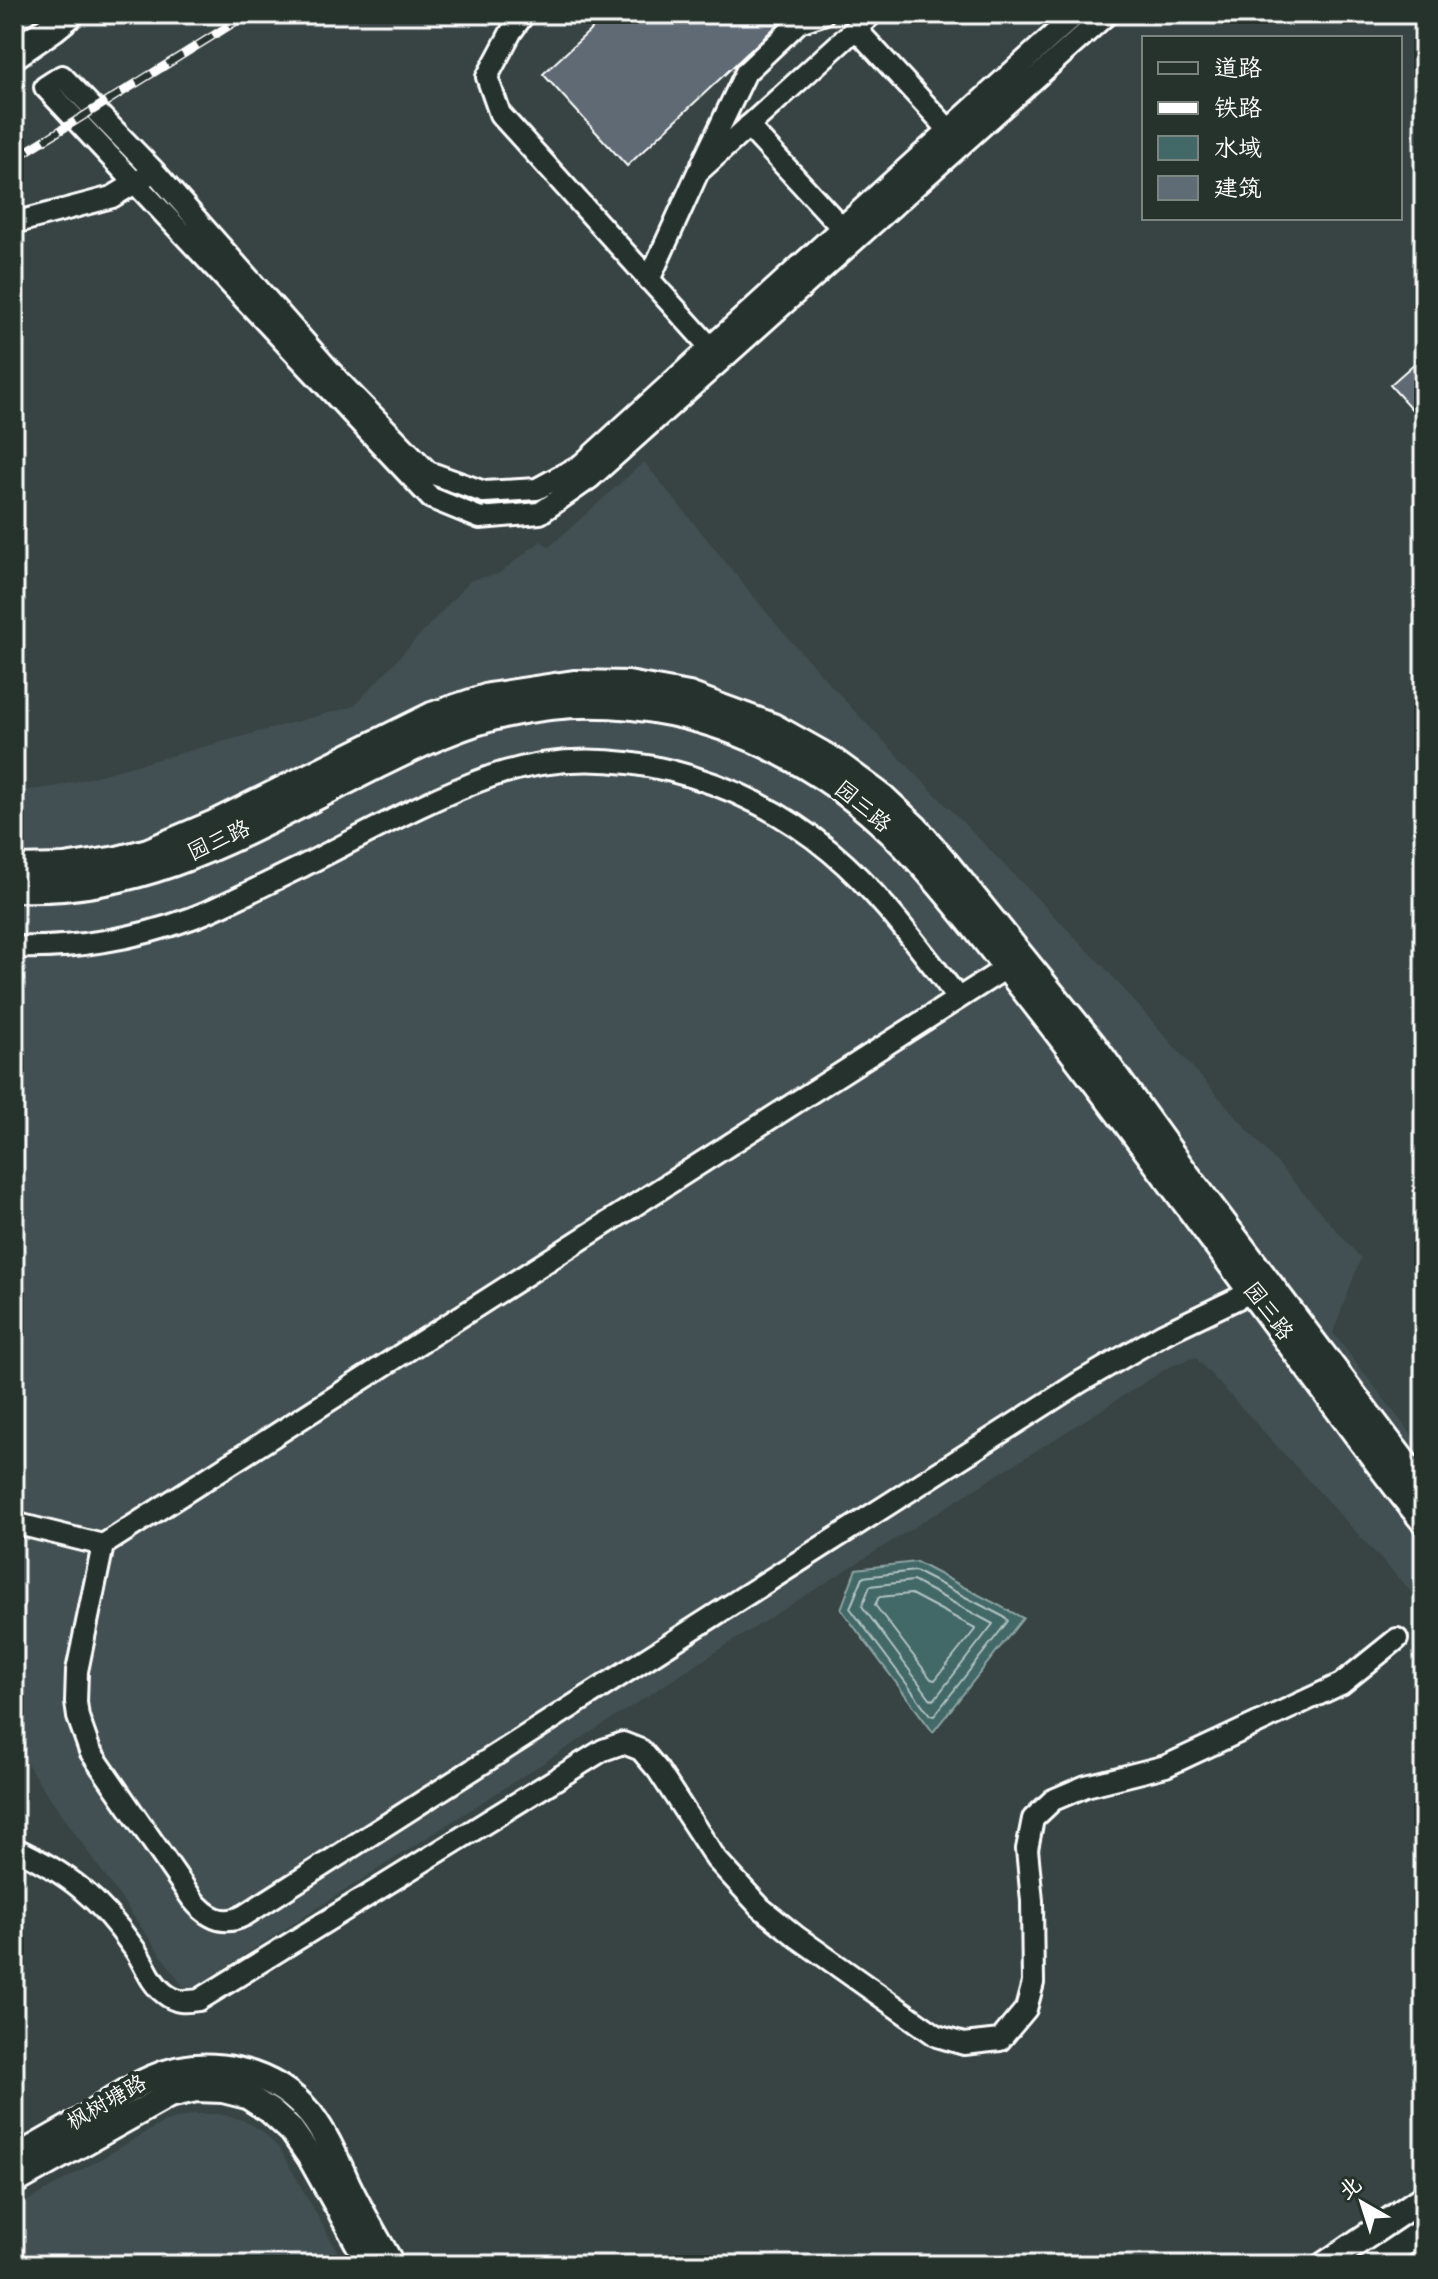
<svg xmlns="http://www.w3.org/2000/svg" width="1438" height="2279" font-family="'Gochi Hand','LXGW WenKai TC',sans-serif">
<rect width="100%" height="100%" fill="#374443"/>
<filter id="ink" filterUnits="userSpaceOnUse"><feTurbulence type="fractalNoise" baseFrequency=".0125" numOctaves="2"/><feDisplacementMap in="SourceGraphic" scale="16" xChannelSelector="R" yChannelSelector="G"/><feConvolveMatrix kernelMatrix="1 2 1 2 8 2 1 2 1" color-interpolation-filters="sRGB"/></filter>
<g filter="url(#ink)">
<!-- built -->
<g fill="#435052">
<path d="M644,462L781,630L860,717L1105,968L1361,1258L1333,1333L1424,1451V1606L1195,1357L1169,1367L719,1650L187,1992L36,1778L14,1742V792L59,786L354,706L471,580L498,574L541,541L549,547Z"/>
<path d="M194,2114H219L243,2120L262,2131L280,2149L345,2265H14V2209L162,2123Z"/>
</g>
<!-- water -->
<path fill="#436868" stroke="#8ea4a4" stroke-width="2" d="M916,1562L1023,1618L933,1732L841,1609L856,1569Z"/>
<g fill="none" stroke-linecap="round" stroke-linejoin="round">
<!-- shore -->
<g stroke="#b4c3c3" stroke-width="2">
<path d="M915,1571L1006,1618L1008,1621L934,1716L930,1715L850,1608L863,1577Z"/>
<path d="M913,1581L993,1624L934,1700L930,1698L862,1606L870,1586Z"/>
<path d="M911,1594L975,1628L974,1631L935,1680L931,1679L875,1605L879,1597Z"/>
</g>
</g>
<!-- building -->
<g fill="#5f6b75" stroke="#fff" stroke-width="2">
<path d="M608,14H789L627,166L543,74Z"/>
<path d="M1424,355V423L1390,385Z"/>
</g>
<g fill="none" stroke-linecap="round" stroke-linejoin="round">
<!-- minor casing -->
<g stroke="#fff" stroke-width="26">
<g id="minor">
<path d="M524,14L511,32L487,77L500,114L711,348"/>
<path d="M1076,14L581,465L537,489L484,492L428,472L341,383L154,171L62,76L45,87L431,498L480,518L540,513L590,478L1107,14"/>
<path d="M856,29L949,130"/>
<path d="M748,126L842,228"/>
<path d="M702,164L746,72L799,22L823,14"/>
<path d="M14,223L112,197L145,177"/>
<path d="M649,280L698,172L872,14"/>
<path d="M14,947C73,949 136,939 192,918C229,904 265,884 301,867C363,836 427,799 492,776C607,737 741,776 831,852C880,893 919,948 958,998"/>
<path d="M1006,968L103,1545L77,1671L76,1702L78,1717L90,1751L193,1900C207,1917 223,1927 245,1915L1080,1382L1163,1334L1251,1292"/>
<path d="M14,1523L103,1545"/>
<path d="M14,1848C68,1873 99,1898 133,1947C144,1961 149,1982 164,1993C176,2003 185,2002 199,2000L603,1750L623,1743L641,1750L658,1770L716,1859L761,1908L797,1937L937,2036L964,2044L1000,2040L1026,2009L1033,1983L1032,1901L1027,1849L1033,1819L1053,1800L1086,1786L1166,1766L1341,1684L1397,1639"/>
</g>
</g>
<!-- major casing -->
<g stroke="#fff" stroke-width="30">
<g id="major">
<path d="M14,868L64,867L117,859L148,851L214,823L432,715L489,696L574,683L628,684L689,695L773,726L830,758L883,797L916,828L947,864L1093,1044L1186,1173L1424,1488"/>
<path d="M14,889C151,895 255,827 373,768C416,747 461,724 508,714C618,689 729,716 822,777C904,830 963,914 1023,989C1117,1108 1206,1232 1297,1354C1339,1410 1379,1468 1424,1522"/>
<path d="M14,2159C35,2147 56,2135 77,2123C101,2108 124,2090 150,2079C205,2054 272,2068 311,2115C327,2136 337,2161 348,2185C361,2212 377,2239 392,2265"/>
<path d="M14,2182L169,2095L196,2089L223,2090L247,2096L270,2111L292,2131L310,2157L370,2265"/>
<path d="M1324,2265L1424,2197"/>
<path d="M1372,2265L1424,2230"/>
</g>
</g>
<!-- highway casing -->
<g stroke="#fff" stroke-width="34">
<path id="highway" d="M14,54L53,27L69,14"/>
</g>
<!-- minor -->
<use href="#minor" stroke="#26332d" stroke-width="20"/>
<!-- major -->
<use href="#major" stroke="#26332d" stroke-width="24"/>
<!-- highway -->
<use href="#highway" stroke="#26332d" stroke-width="28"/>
<!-- rail casing -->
<g stroke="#fff" stroke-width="9">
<path id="rail" d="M14,159L248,14"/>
</g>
<!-- rail -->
<use href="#rail" stroke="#26332d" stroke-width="6" stroke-dasharray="18" stroke-linecap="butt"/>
</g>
</g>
<g text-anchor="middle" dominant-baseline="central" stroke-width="8" stroke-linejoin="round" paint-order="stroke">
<!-- street labels -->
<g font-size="22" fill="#fff" stroke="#26332d">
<text transform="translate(861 809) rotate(40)">园三路</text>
<text transform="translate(220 843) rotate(-25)">园三路</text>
<text transform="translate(1266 1313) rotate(53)">园三路</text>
<text transform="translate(108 2105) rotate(-30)">枫树塘路</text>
</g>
</g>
<!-- margin -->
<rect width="1438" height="2279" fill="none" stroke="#26332d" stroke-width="48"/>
<rect x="24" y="24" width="1390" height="2231" fill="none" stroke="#fff" stroke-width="3" filter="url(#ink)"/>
<!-- legend -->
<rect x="1142" y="36" width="260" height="184" fill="#26332d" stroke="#7d8581" stroke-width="2"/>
<rect x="1158" y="62" width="40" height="12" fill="#26332d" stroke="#7d8581" stroke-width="2"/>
<text x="1214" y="76" font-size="24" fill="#ffffff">道路</text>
<rect x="1158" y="102" width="40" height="12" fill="#ffffff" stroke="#7d8581" stroke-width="2"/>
<text x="1214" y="116" font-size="24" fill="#ffffff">铁路</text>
<rect x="1158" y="136" width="40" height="24" fill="#436868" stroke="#7d8581" stroke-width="2"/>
<text x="1214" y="156" font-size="24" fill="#ffffff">水域</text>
<rect x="1158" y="176" width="40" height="24" fill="#5f6b75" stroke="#7d8581" stroke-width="2"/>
<text x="1214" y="196" font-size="24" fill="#ffffff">建筑</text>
<!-- north arrow -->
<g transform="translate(1362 2203) rotate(321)" stroke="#26332d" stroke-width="6" paint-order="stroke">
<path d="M0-6L14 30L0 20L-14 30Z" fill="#ffffff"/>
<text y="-12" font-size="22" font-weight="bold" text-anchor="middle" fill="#ffffff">北</text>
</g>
</svg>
